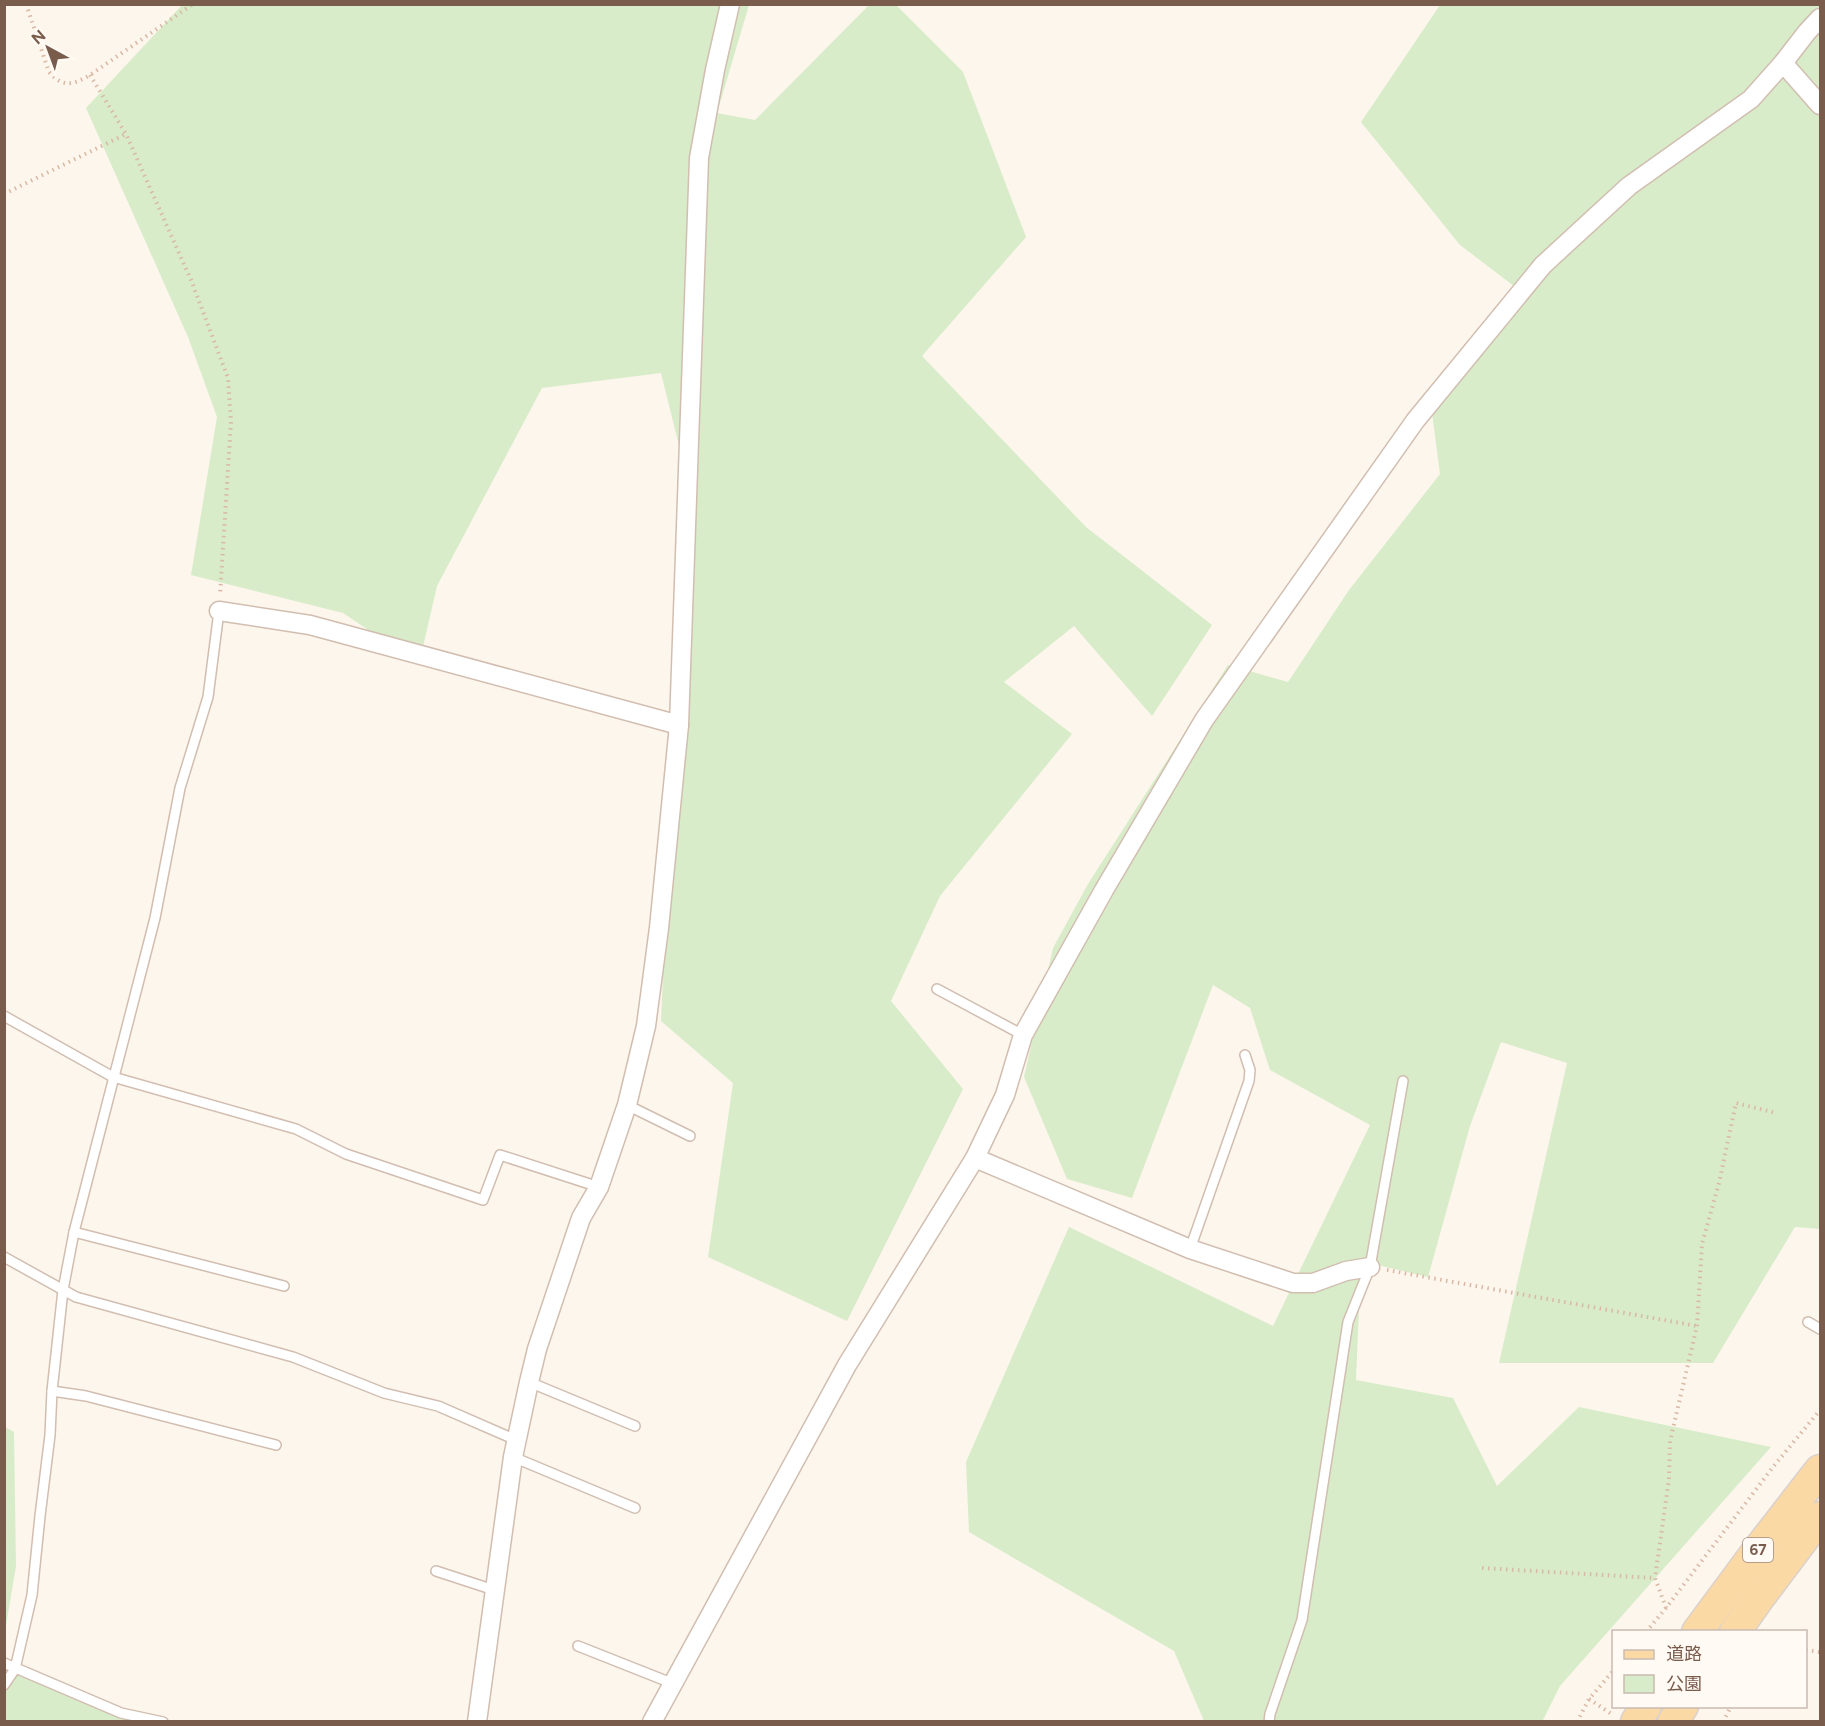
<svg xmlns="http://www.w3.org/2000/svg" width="1825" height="1726" font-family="Figtree,'Noto Sans JP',sans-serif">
<rect width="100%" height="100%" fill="#fdf6ec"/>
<!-- green -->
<g fill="#d8ecc9">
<path d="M183,4L749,5L717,113L755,120L869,5H896L963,72L1026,237L922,356L1086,527L1212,625L1152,716L1074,626L1004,682L1072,734L940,896L891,1001L963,1089L847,1321L708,1257L733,1083L661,1021L671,788L696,514L661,373L542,388L437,586L419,664L343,613L191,575L217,417L188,337L86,108Z"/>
<path d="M1440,5H1820V1229L1795,1227L1713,1363H1499L1567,1063L1501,1042L1470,1126L1428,1277L1361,1261L1356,1380L1453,1398L1497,1486L1579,1407L1771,1447L1560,1686L1542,1722L1204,1721L1174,1651L969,1532L966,1462L1069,1227L1273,1326L1370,1125L1270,1070L1250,1008L1213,985L1132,1198L1067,1179L1024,1077L1053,948L1088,884L1228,665L1288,682L1349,590L1440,474L1429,390L1527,296L1460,245L1361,122Z"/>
<path d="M5,1427L14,1432L16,1566L5,1631Z"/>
<path d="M5,1671L158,1721H5Z"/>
</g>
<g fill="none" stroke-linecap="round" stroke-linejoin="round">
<!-- lane casing -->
<g stroke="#d1beb0" stroke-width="12">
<g id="lane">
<path d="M937,989L1023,1035"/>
<path d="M4,1016L113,1077L296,1129L346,1154L483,1200L500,1155L599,1187"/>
<path d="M627,1105L690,1136"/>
<path d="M74,1232L284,1286"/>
<path d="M1190,1249L1249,1081L1250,1070L1245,1055"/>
<path d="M4,1257L76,1297L293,1357L384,1393L438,1406L516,1440"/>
<path d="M1808,1322L1820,1329"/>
<path d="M529,1382L635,1426"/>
<path d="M52,1391L86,1396L276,1445"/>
<path d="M513,1457L635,1508"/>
<path d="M436,1571L494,1590"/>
<path d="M578,1646L674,1684"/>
<path d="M4,1663L121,1713L163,1722"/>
<path d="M4,1685L15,1669L32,1595L40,1516L50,1435L52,1391L63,1290L74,1232L155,918L180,788L208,697L219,611"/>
<path d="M1269,1722L1270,1714L1302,1620L1348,1322L1370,1267L1403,1081"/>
</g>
</g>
<!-- street casing -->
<g stroke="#d1beb0" stroke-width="21">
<g id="street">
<path d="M1783,63L1820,105"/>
<path d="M219,611L310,625L679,725"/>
<path d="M975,1158L1190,1249L1293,1283H1313L1346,1271L1370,1267"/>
<path d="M477,1722L513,1457L529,1382L537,1349L581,1218L599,1187L627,1105L646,1026L659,928L679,725L699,158L715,70L730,4"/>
<path d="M652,1722L847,1365L975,1158L1005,1095L1023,1035L1104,890L1204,720L1415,421L1543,265L1629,186L1751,99L1783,63L1807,32L1820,18"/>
</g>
</g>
<!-- primary casing -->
<g stroke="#dad1cd" stroke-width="33">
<g id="primary">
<path d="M1697,1632L1757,1551L1820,1470"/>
<path d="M1735,1632L1759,1598L1820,1517"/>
<path d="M1636,1722L1646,1706"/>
<path d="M1673,1722L1683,1706"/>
</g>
</g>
<!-- path -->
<g stroke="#d9b8a5" stroke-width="4" stroke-dasharray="1.5 4.5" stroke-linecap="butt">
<path d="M26,4L49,72C63,88 73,85 90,75L193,4"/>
<path d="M90,75L126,134L191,280L228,378L231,422L220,595"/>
<path d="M4,194L126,134"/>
<path d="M1387,1270L1697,1326"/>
<path d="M1482,1568L1655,1578"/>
<path d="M1666,1608L1655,1578L1669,1479L1670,1441L1697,1326L1702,1244L1719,1183L1736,1103L1776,1113"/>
<path d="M1646,1632L1666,1608L1773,1467L1820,1410"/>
<path d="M1806,1650L1820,1652"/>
<path d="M1589,1699L1613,1715"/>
<path d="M1577,1722L1589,1699L1614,1670"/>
<path d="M1723,1722L1731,1706"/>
</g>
<!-- lane -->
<use href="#lane" stroke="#fff" stroke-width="9"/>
<!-- street -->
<use href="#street" stroke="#fff" stroke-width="18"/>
<!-- primary -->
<use href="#primary" stroke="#fbd9a5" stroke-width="30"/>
</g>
<g text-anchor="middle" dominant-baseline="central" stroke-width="6" stroke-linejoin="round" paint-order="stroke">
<!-- shield labels -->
<rect fill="#fffaf3" stroke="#a28b7f" stroke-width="1.5" x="1743" y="1538" width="30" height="24" rx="4.5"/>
<g font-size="15" font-weight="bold" fill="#7a5c4d">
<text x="1758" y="1550">67</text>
</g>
</g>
<!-- border -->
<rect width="1825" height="1726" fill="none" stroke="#7a5c4d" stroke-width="12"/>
<!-- legend -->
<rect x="1612" y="1630" width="195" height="78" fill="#fffaf3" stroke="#cabbb1" stroke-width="1.5"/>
<rect x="1624" y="1650" width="30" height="9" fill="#fbd9a5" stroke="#cabbb1" stroke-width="1.5"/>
<text x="1666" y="1660" font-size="18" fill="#7a5c4d">道路</text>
<rect x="1624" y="1675" width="30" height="18" fill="#d8ecc9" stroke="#cabbb1" stroke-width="1.5"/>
<text x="1666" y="1690" font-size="18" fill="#7a5c4d">公園</text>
<!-- north arrow -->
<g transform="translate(48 48) rotate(319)" stroke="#fffaf3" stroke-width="4.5" paint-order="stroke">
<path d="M0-4.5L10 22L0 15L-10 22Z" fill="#7a5c4d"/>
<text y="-9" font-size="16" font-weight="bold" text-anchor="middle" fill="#7a5c4d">N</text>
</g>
</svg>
